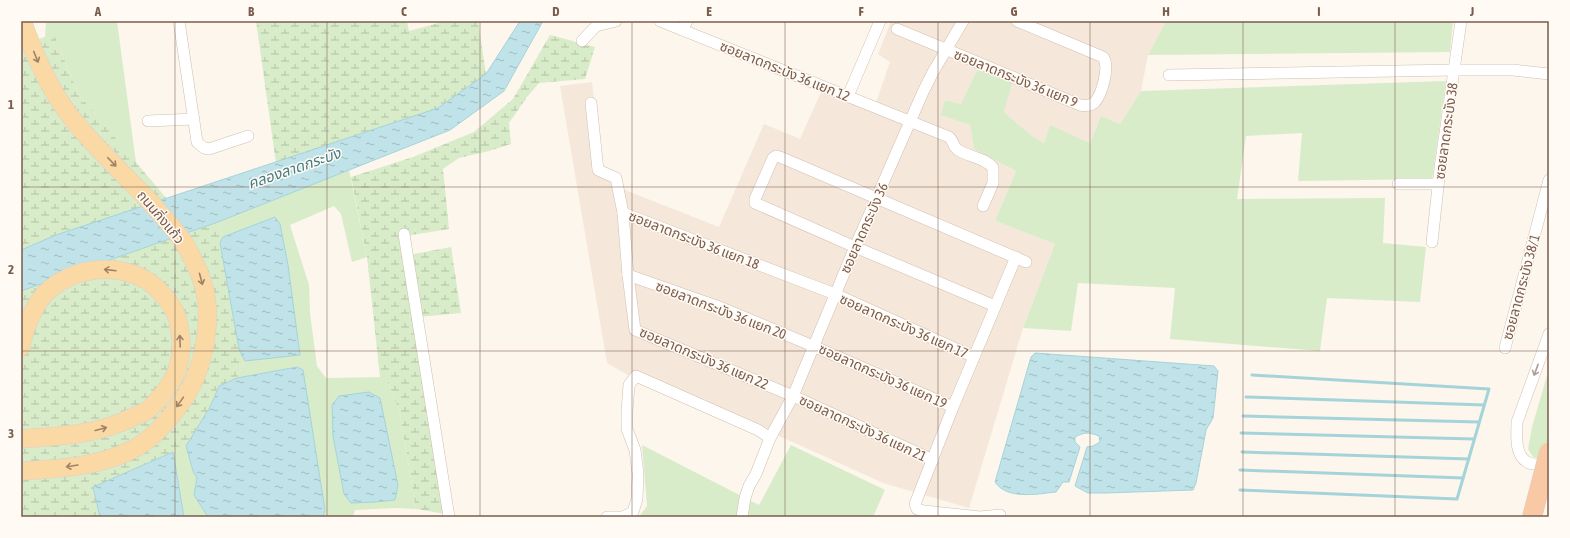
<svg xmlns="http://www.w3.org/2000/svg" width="1570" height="538" font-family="'Asap Condensed','Noto Sans Thai',sans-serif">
<defs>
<pattern id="wetland-marsh" width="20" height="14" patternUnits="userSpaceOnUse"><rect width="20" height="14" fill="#d8ecc9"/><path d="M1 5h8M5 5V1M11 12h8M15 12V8" fill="none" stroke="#b4c2a5"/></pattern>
<pattern id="water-ripples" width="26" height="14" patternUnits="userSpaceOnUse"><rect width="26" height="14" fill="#bfe3e8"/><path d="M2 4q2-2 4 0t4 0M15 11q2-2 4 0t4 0" fill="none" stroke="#a0bbbe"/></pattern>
</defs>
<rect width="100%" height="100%" fill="#fdf6ec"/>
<!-- residential -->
<path fill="#f5e8da" d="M891,21H1166L1148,55L1141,91L1120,124L1101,116L1090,143L1050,126L1044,143L1032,136L1004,112L977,70L961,104L945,100L940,115L970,125L974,149L1016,171L995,221L1055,244L1023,328L969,508L883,483L786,439L640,382L607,363L560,86L592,82L602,170L625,190L719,227L764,124L800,139L821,92L873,111L890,62L878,54Z"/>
<!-- green -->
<g fill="#d8ecc9" fill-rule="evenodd">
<path d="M46,21H117L136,163L79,95L55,37H45Z"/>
<path d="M1166,21H1453L1450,52L1148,55Z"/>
<path d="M977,70L1012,83L1004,112L1032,136L1044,143L1050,125L1090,143L1101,116L1120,124L1141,91L1446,81L1432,179L1298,181L1302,133L1246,136L1237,199L1385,198L1383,243L1426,247L1420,302L1327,298L1320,351L1170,339L1175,288L1078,283L1071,331L1023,328L1055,244L995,221L1016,171L974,149L970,125L940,115L945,100L961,104Z"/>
<path d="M349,170L367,257L352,262L341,214L334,206L290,225L309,285L310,313L317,366L326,378L386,377L400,414L416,509L395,508L355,510L353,517H323L325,510L297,367L237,378L245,361L300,355L275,217L223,237L218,222ZM332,405L396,500H395L375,502L344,494L333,436Z"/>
<path d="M1549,369V461L1533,457L1528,449L1532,427Z"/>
<path d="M642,445L759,505L791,445L885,490L873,517H639L647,506Z"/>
<path d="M186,446L193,471L197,478L194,495L208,517H184L173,452Z"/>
</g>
<!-- wetland -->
<g fill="url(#wetland-marsh)">
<path d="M256,21H407L409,31L446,21H478L486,74L438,108L276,163Z"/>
<path d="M550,35L595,47L585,79L539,83L527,97L509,123L511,144L489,151L459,158L443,169L449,229L406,236L409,255L451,247L461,313L418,317L446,514L416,509L400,414L386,377H380L367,257L351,177L413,157L474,132L513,99Z"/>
<path d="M45,37H55L79,95L167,199L56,235L21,250V44Z"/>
<path d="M218,222L223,237L220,243L239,349L245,361L237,378L219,386L210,407L186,446L93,487L100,517H21V291Z"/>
</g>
<!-- water -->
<g fill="url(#water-ripples)" stroke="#a5d3da">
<path d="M520,21H543L504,91L450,130L218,222L21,291V250L56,235L438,108L486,74Z"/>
<path d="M275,217L280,224L288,265L300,355L245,361L239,349L220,243L223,237Z"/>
<path d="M1035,353L1214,366L1218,371L1213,418L1206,430L1196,483L1193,490L1105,493H1088L1075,486L1087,447L1093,446L1100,442L1099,436C1089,432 1084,432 1075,437V442L1080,447L1069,482H1063L1056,492C1037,494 1007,500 995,482L1031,357Z"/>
<path d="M297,367L303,370L325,510L323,517H208L194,495L197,478L193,471L186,446L210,407L219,386L237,378Z"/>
<path d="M369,392L380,398L398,485L395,500L375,502L351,503L344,494L333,436L332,405L339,396Z"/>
<path d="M173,452L184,517H100L93,487Z"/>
</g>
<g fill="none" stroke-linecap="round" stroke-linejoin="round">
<!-- stream -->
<g stroke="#a5d3da" stroke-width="3">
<path d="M1246,397L1484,405"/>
<path d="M1243,416L1479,422"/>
<path d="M1241,433L1474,439"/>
<path d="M1242,452L1469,459"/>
<path d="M1240,470L1463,478"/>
<path d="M1240,490L1457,499L1489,389L1252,375"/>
</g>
<!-- minor casing -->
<g stroke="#d1beb0" stroke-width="12">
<g id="minor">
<path d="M179,21L197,142L204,148L209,149L248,136"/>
<path d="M660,21L949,137C954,141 953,147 958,150C969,157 986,158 993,168V183L983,206"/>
<path d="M897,29L1080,105C1085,106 1091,106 1095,102C1102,94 1110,66 1103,57L1017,21"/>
<path d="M682,30L687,21"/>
<path d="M582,41L596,26L616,21"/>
<path d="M1169,75L1454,70H1513L1549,74"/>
<path d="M848,96L880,21"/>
<path d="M591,103L598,170L616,178L623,213L835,294L974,357"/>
<path d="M148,121L194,119"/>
<path d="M1398,184H1438"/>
<path d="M623,213L628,275L635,330L793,396L933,460"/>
<path d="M404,234L449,517"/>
<path d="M1432,242L1440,168L1461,21"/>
<path d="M628,275L722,308L813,346L953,407"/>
<path d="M995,306L855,247L755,203V199L773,158L776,156L780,157L1026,262"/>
<path d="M1549,334L1517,422C1517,434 1514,454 1527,462C1532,465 1543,465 1549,467"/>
<path d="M1505,348L1549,180"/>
<path d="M1000,515L980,517L924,511L917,509L915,504L953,407L1016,257"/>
<path d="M607,517H623L633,512L637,499L638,474L635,450L627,429V411L629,385L636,376L758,430L770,438"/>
<path d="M742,517L745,498L749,486L756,474L770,438L793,396L855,247L923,92L933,72L963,21"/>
</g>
</g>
<!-- primary casing -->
<g stroke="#dad1cd" stroke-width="19">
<g id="primary">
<path d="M21,347C24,329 35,301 50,289C77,267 116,263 146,280C157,286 171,303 176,314C178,319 179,326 180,332C183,349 180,369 170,384C164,393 158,402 149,409C144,413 138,415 133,417C98,435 59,436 21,439"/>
<path d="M21,471C60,469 108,466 142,444C162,430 186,400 195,378C205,354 210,323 206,297C203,278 194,261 185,244"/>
</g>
</g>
<!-- minor -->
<use href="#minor" stroke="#fff" stroke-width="11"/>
<!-- primary -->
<use href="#primary" stroke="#fbd9a5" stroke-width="18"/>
<!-- primary-bridge casing -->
<g stroke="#dad1cd" stroke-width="19" stroke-linecap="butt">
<path id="primary-bridge" d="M22,21C36,59 53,98 80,128C114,168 154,201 185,244"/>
</g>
<!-- trunk-bridge casing -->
<g stroke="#dad1cd" stroke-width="20" stroke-linecap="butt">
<path id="trunk-bridge" d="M1532,517L1549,452"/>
</g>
<!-- primary-bridge -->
<use href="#primary-bridge" stroke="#fbd9a5" stroke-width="18"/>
<!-- trunk-bridge -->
<use href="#trunk-bridge" stroke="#f9c8a4" stroke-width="19"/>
</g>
<!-- one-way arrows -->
<defs><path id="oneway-shaft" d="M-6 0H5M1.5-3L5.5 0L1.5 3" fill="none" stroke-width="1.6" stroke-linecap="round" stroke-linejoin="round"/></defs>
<g stroke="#a18267">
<use href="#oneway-shaft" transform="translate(36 57) rotate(68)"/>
<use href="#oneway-shaft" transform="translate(112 162) rotate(46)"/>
<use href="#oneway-shaft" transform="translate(110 270) rotate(-173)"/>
<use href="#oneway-shaft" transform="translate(201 279) rotate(75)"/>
<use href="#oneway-shaft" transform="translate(180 341) rotate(-92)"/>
<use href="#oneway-shaft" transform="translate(180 402) rotate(125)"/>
<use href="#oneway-shaft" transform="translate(101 429) rotate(-15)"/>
<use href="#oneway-shaft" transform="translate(72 466) rotate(171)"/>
</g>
<use stroke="#af9d94" href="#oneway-shaft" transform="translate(1536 370) rotate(110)"/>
<!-- grid -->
<path fill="none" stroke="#7a5c4d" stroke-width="1" stroke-opacity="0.55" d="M175,21V517M327,21V517M480,21V517M632,21V517M785,21V517M938,21V517M1090,21V517M1243,21V517M1395,21V517M21,187H1549M21,351H1549"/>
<g text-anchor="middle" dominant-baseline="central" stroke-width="3" stroke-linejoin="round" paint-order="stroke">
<!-- street labels -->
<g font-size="14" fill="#7a5c4d" stroke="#fffaf3">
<text transform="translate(785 71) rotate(22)">ซอยลาดกระบัง 36 แยก 12</text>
<text transform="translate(1016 78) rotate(22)">ซอยลาดกระบัง 36 แยก 9</text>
<text transform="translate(1446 131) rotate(-82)">ซอยลาดกระบัง 38</text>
<text transform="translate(161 217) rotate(50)">ถนนกิ่งแก้ว</text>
<text transform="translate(864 228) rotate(-66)">ซอยลาดกระบัง 36</text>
<text transform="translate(694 240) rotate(21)">ซอยลาดกระบัง 36 แยก 18</text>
<text transform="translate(1521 287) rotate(-75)">ซอยลาดกระบัง 38/1</text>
<text transform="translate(721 310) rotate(21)">ซอยลาดกระบัง 36 แยก 20</text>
<text transform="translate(904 326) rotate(24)">ซอยลาดกระบัง 36 แยก 17</text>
<text transform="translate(704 358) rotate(23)">ซอยลาดกระบัง 36 แยก 22</text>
<text transform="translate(883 376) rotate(24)">ซอยลาดกระบัง 36 แยก 19</text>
<text transform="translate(863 428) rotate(25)">ซอยลาดกระบัง 36 แยก 21</text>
</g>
<!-- water labels -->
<g font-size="15" font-style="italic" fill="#437c86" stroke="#fffaf3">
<text transform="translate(294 168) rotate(-19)">คลองลาดกระบัง</text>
</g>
</g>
<!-- border -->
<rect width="1570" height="538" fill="none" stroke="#fffaf3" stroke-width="44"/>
<rect x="22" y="22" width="1526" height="494" fill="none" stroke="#7a5c4d" stroke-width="1.5"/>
<g font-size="13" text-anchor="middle" font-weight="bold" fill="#7a5c4d">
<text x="98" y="16">A</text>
<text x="251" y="16">B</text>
<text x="404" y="16">C</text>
<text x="556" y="16">D</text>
<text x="709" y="16">E</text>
<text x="861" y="16">F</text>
<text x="1014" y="16">G</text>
<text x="1166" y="16">H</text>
<text x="1319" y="16">I</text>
<text x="1472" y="16">J</text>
<text x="11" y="109">1</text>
<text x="11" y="274">2</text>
<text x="11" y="438">3</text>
</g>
</svg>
